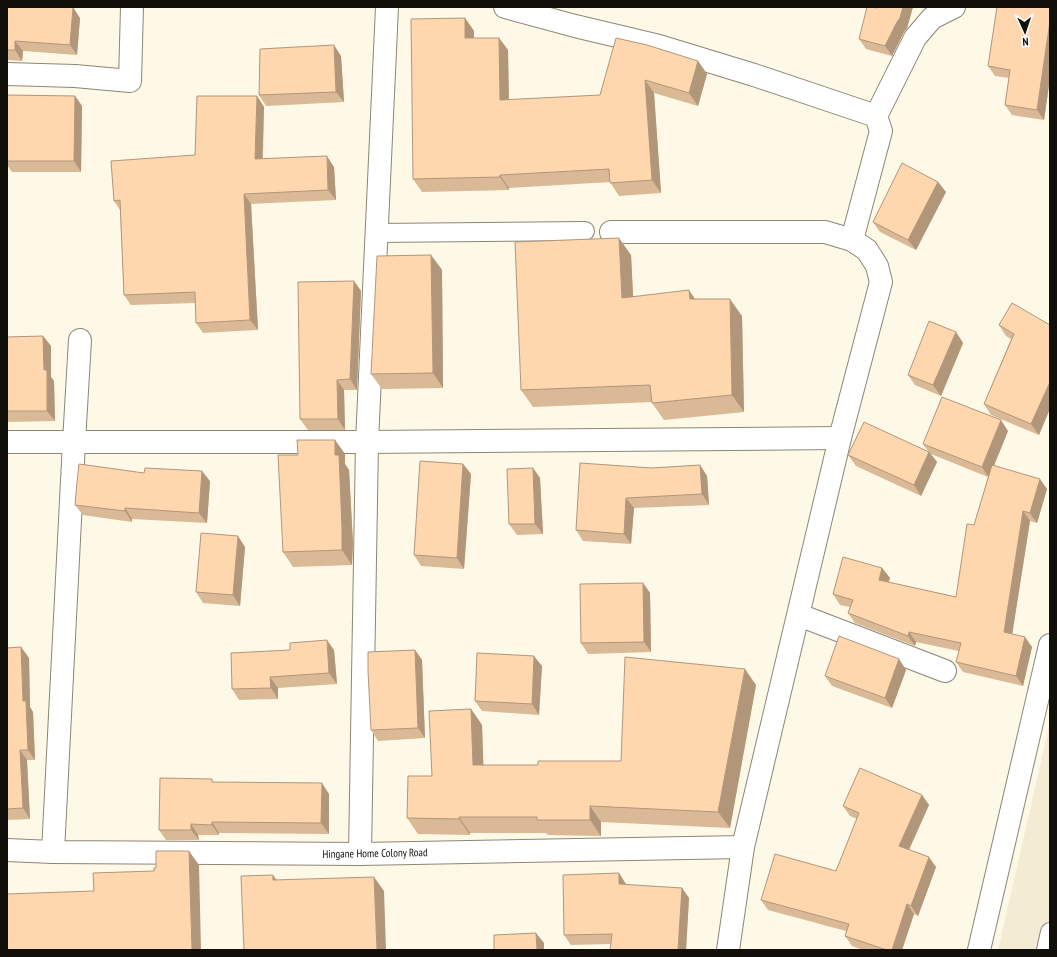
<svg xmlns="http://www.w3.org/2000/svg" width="1057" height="957" font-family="'PT Sans Narrow',sans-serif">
<rect width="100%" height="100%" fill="#fef8e7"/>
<!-- built -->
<path fill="#f3ebd3" d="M1050,722V950H998Z"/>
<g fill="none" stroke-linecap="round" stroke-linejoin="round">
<!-- service casing -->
<g stroke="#8c8677" stroke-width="20">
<g id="service">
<path d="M376,233L585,231"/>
<path d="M1046,950L1050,932"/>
</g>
</g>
<!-- minor casing -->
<g stroke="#8c8677" stroke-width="24">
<g id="minor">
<path d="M505,7L575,26L659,46L754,75L876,116L881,131L852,240"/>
<path d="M7,74L75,76L130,81L132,7"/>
<path d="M876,116L915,38L932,18L954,7"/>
<path d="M611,232H825L852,240L867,250L877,266L881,282L840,438L743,847L728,950"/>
<path d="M7,442H367L840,438"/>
<path d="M799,615L945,671"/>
<path d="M7,850L53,852L360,854L743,847"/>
<path d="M53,852L74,442L80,340"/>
<path d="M360,854L367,442L387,7"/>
<path d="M979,950L1050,645"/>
</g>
</g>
<!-- service -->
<use href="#service" stroke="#fff" stroke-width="18"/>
<!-- minor -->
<use href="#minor" stroke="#fff" stroke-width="22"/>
</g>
<!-- wall -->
<g fill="#dab996">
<path d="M7,7L80,18L77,55L23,51L22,61L7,60Z"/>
<path d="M877,7H913L907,28L904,32L892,56L866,49L859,39Z"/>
<path d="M1050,7V78L1044,120L1012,115L1005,105L1009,78L995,76L988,66Z"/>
<path d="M465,18L474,31V38H499L508,50L509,100L600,95L698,61L707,74L698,106L654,93L661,193L619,196L610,182L509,188V190L422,192L413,179Z"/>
<path d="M341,56L344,102L266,106L259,95Z"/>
<path d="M7,95L75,96L82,106L81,172H12L7,165Z"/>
<path d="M257,96L264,107L263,159L334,167L336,200L251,204L258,330L203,333L196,323L195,303L131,305L124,295L120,210L114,201L195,155Z"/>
<path d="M938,182L946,192L916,250L880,232L873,222Z"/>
<path d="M431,255L442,270L443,388L382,389L371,374Z"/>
<path d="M631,255L633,296L696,299L742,316L744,412L664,420L652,403V402L533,407L521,390Z"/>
<path d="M354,281L361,291L357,390H344L345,430H308L300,419Z"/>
<path d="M999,325H1050L1039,435L991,415L984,404L1011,339L1006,336Z"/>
<path d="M956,332L963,343L941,396L915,385L908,375Z"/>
<path d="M43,336L51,346V377L54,381L55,421L7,422V337Z"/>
<path d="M1008,431L994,465L1047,489L1037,523L1030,521L1012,634L1032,647L1023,686L963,672L956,662L959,651L916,642L915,646L855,623L848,613L850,607L840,605L833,594L882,568L890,578L888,582L956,597L974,525L988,477L931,454L937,462L921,496L856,466L848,455L928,451L923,444Z"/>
<path d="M335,440L345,454V464L349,470L353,543L352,565L293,567L283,552Z"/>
<path d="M463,464L471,474L464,569L421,566L414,555Z"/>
<path d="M700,465L707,476L709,505L634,508L631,544L583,541L576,530L652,468Z"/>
<path d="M533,468L540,478L543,534L517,535L509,524Z"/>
<path d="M210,481L207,523L132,519V522L83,515L75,505Z"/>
<path d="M245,547L240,606L203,603L196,592Z"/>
<path d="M643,583L650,593L651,652L588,654L581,643Z"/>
<path d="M21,647L29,658L30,707L33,712L35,760H27L30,819L7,820V648Z"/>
<path d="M334,650L337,684L278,688V699L239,700L232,689Z"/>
<path d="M415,650L422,660L425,738L378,741L371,730Z"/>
<path d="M899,659L906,670L892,708L832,686L825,676Z"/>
<path d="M542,666L539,715L482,711L475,701Z"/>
<path d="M756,685L730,828L601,822V836L548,835L546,833H470V835L418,834L407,818L471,709L482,725L483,765H538L621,761Z"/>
<path d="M215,782L329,794V834L219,833V835H198L199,840H166L159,830Z"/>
<path d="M922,795L929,805L909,850L936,867L918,916L914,914L902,950H863L852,946L845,936L846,931L768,910L761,900L836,871L857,819L850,816L843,806Z"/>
<path d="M682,888L689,898L686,950H610V944L571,945L564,935Z"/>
</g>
<!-- shaded-wall -->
<g fill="#b2967a">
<path d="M73,7L80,18L77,55L70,45Z"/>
<path d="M903,7H913L907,28L904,32L892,56L885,46Z"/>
<path d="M465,18L474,31V51L465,38Z"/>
<path d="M1050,21V78L1044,120L1037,110Z"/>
<path d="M499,38L508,50L509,113L500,100Z"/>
<path d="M15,41L23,51L22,61L15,50Z"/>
<path d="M334,45L341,56L344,102L336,92Z"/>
<path d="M698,61L707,74L698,106L689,93Z"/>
<path d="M645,80L654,93L661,193L652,180Z"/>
<path d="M75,96L82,106L81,172L74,161Z"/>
<path d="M257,96L264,107L262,170L255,159Z"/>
<path d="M327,156L334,167L336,200L328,190Z"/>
<path d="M500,175L509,188V190L500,177Z"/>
<path d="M938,182L946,192L916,250L908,240Z"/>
<path d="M244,194L251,204L258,330L250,320Z"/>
<path d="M619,238L631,255L634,315L622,298Z"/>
<path d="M431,255L442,270L443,388L433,373Z"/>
<path d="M354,281L361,291L357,390L350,379Z"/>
<path d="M689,290L701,308L690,299Z"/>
<path d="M730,299L742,316L744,412L732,395Z"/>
<path d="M956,332L963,343L941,396L933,385Z"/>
<path d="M43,336L51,346V377L54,381L55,421L47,411L44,370Z"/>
<path d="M337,380L344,390L345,430L338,419Z"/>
<path d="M1050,382V409L1039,435L1031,424Z"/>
<path d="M1001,420L1008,431L989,478L982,467Z"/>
<path d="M335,440L345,454V464L349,470L353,543L352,565L342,550L335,455Z"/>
<path d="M929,452L937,462L921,496L914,485Z"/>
<path d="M463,464L471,474L464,569L457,558Z"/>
<path d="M700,465L707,476L709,505L702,494Z"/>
<path d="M533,468L540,478L543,534L535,524Z"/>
<path d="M202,471L210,481L207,523L199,513Z"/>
<path d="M1040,479L1047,489L1037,523L1030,513Z"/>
<path d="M626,498L634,508L631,544L624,534Z"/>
<path d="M125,508L132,519V522L125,511Z"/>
<path d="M1023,511L1030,521L1011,642L1004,632Z"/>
<path d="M238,536L245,547L240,606L233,595Z"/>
<path d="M882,568L890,578L886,591L879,580Z"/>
<path d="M643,583L650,593L651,652L644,642Z"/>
<path d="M909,632L916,642L915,646L908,636Z"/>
<path d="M1025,637L1032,647L1023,686L1016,676Z"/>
<path d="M327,640L334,650L337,684L329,673Z"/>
<path d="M21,647L29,658L30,707L33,712L35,760L28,750L23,701Z"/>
<path d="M415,650L422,660L425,738L418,728Z"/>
<path d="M534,656L542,666L539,715L532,704Z"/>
<path d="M899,659L906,670L892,708L885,698Z"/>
<path d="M745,669L756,685L730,828L718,812Z"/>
<path d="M270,677L278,688V699L271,688Z"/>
<path d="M471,709L482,725L484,781L473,765Z"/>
<path d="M20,750L27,760L30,819L23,808Z"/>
<path d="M322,783L329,794V834L321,823Z"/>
<path d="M922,795L929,805L906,856L899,846Z"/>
<path d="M590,806L601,822V836L590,820Z"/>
<path d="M459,817L470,833V835L459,819Z"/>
<path d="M212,822L219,833V835L212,825Z"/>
<path d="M191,824L198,835L199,840L191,830Z"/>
<path d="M189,851L199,865L201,950H192Z"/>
<path d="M929,857L936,867L918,916L911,906Z"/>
<path d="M619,873L626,884H619Z"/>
<path d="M273,875L283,889L273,880Z"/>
<path d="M374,877L384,891L386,950H377Z"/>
<path d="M682,888L689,898L686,950H678Z"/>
<path d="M907,904L914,914L902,950H892Z"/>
<path d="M536,933L544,943V950H537Z"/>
</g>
<!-- building -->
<g fill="#fed7ae" stroke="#b2967a">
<path d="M7,7H73L70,45L15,41V50H7Z"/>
<path d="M867,7H871L877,8V7H903L900,18L897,22L885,46L859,39Z"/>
<path d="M997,7H1050V21L1037,110L1005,105L1010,70L988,66Z"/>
<path d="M465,18V38H499L500,100L600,95L616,38L647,45L698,61L689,93L645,80L652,180L610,183L609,169L500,175V177L413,179L411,19Z"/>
<path d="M334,45L336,92L259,95L260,49Z"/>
<path d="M7,95L75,96L74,161H7Z"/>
<path d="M197,96H257L255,159L327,156L328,190L244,194L250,320L196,323L195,292L124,295L120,200L114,201L111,161L195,155Z"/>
<path d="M902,163L938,182L908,240L873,222Z"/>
<path d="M619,238L622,298L689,290L690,299H730L732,395L652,403L650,385L521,390L515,242Z"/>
<path d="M431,255L433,373L371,374L377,256Z"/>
<path d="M354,281L350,379L337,380L338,419H300L298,282Z"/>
<path d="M1012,303L1050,325V382L1031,424L984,404L1014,334L999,325Z"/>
<path d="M929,321L956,332L933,385L908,375Z"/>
<path d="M43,336L44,370H47V411H7V337Z"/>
<path d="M942,397L1001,420L982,467L923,444Z"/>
<path d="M864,422L929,452L914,485L848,455Z"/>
<path d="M297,440H335V455H339L342,528V550L283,552L278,455H298Z"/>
<path d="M420,461L463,464L457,558L414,555Z"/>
<path d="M580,463L652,468L700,465L702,494L626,498L624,534L576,530Z"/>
<path d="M79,464L144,473L145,468L202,471L199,513L125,508V511L75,505L77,482Z"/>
<path d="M992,465L1040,479L1030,513L1023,511L1004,632L1025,637L1016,676L956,662L961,643L909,632L908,636L848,613L853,600L833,594L843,557L882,568L879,580L956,597L967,524L974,525Z"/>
<path d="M533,468L535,524H509L507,469Z"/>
<path d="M201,533L238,536L233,595L196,592Z"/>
<path d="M643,583L644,642L581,643L580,584Z"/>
<path d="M839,636L899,659L885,698L825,676Z"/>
<path d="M327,640L329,673L270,677L271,688L232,689L231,653L290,650V643Z"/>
<path d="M21,647L23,701H26L28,750H20L23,808L7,809V648Z"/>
<path d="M415,650L418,728L371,730L368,671V652Z"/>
<path d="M477,653L534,656L532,704L475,701Z"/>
<path d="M625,657L745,669L718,812L590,806V820H537V817H459V819L407,818L408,776H432L429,711L471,709L473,765H538V761H621Z"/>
<path d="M860,768L922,795L899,846L929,857L911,906L907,904L892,950H887L845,936L849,924L761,900L775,854L836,871L859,813L843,806Z"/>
<path d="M160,778L212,779V782L322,783L321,823L212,822V825L191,824V830H159Z"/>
<path d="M156,851H189L192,950H7V894L94,891L93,873L154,871V868H156Z"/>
<path d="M619,873V884L682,888L678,950H610L612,934L564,935L563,875Z"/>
<path d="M273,875V880L374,877L377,950H244L241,876Z"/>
<path d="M536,933L537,950H494V935Z"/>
</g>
<g text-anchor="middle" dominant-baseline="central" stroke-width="3" stroke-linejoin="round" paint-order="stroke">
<!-- street labels -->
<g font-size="11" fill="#110f0a" stroke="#fff">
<text transform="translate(375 853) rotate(-1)">Hingane Home Colony Road</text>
</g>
</g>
<!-- border -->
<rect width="1057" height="957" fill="none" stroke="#110f0a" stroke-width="16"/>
<!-- north arrow -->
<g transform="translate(1025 32) rotate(177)" stroke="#ffffff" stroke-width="3" paint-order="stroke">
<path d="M0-3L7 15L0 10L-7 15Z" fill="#110f0a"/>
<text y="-6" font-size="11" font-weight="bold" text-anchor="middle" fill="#110f0a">N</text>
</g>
</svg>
